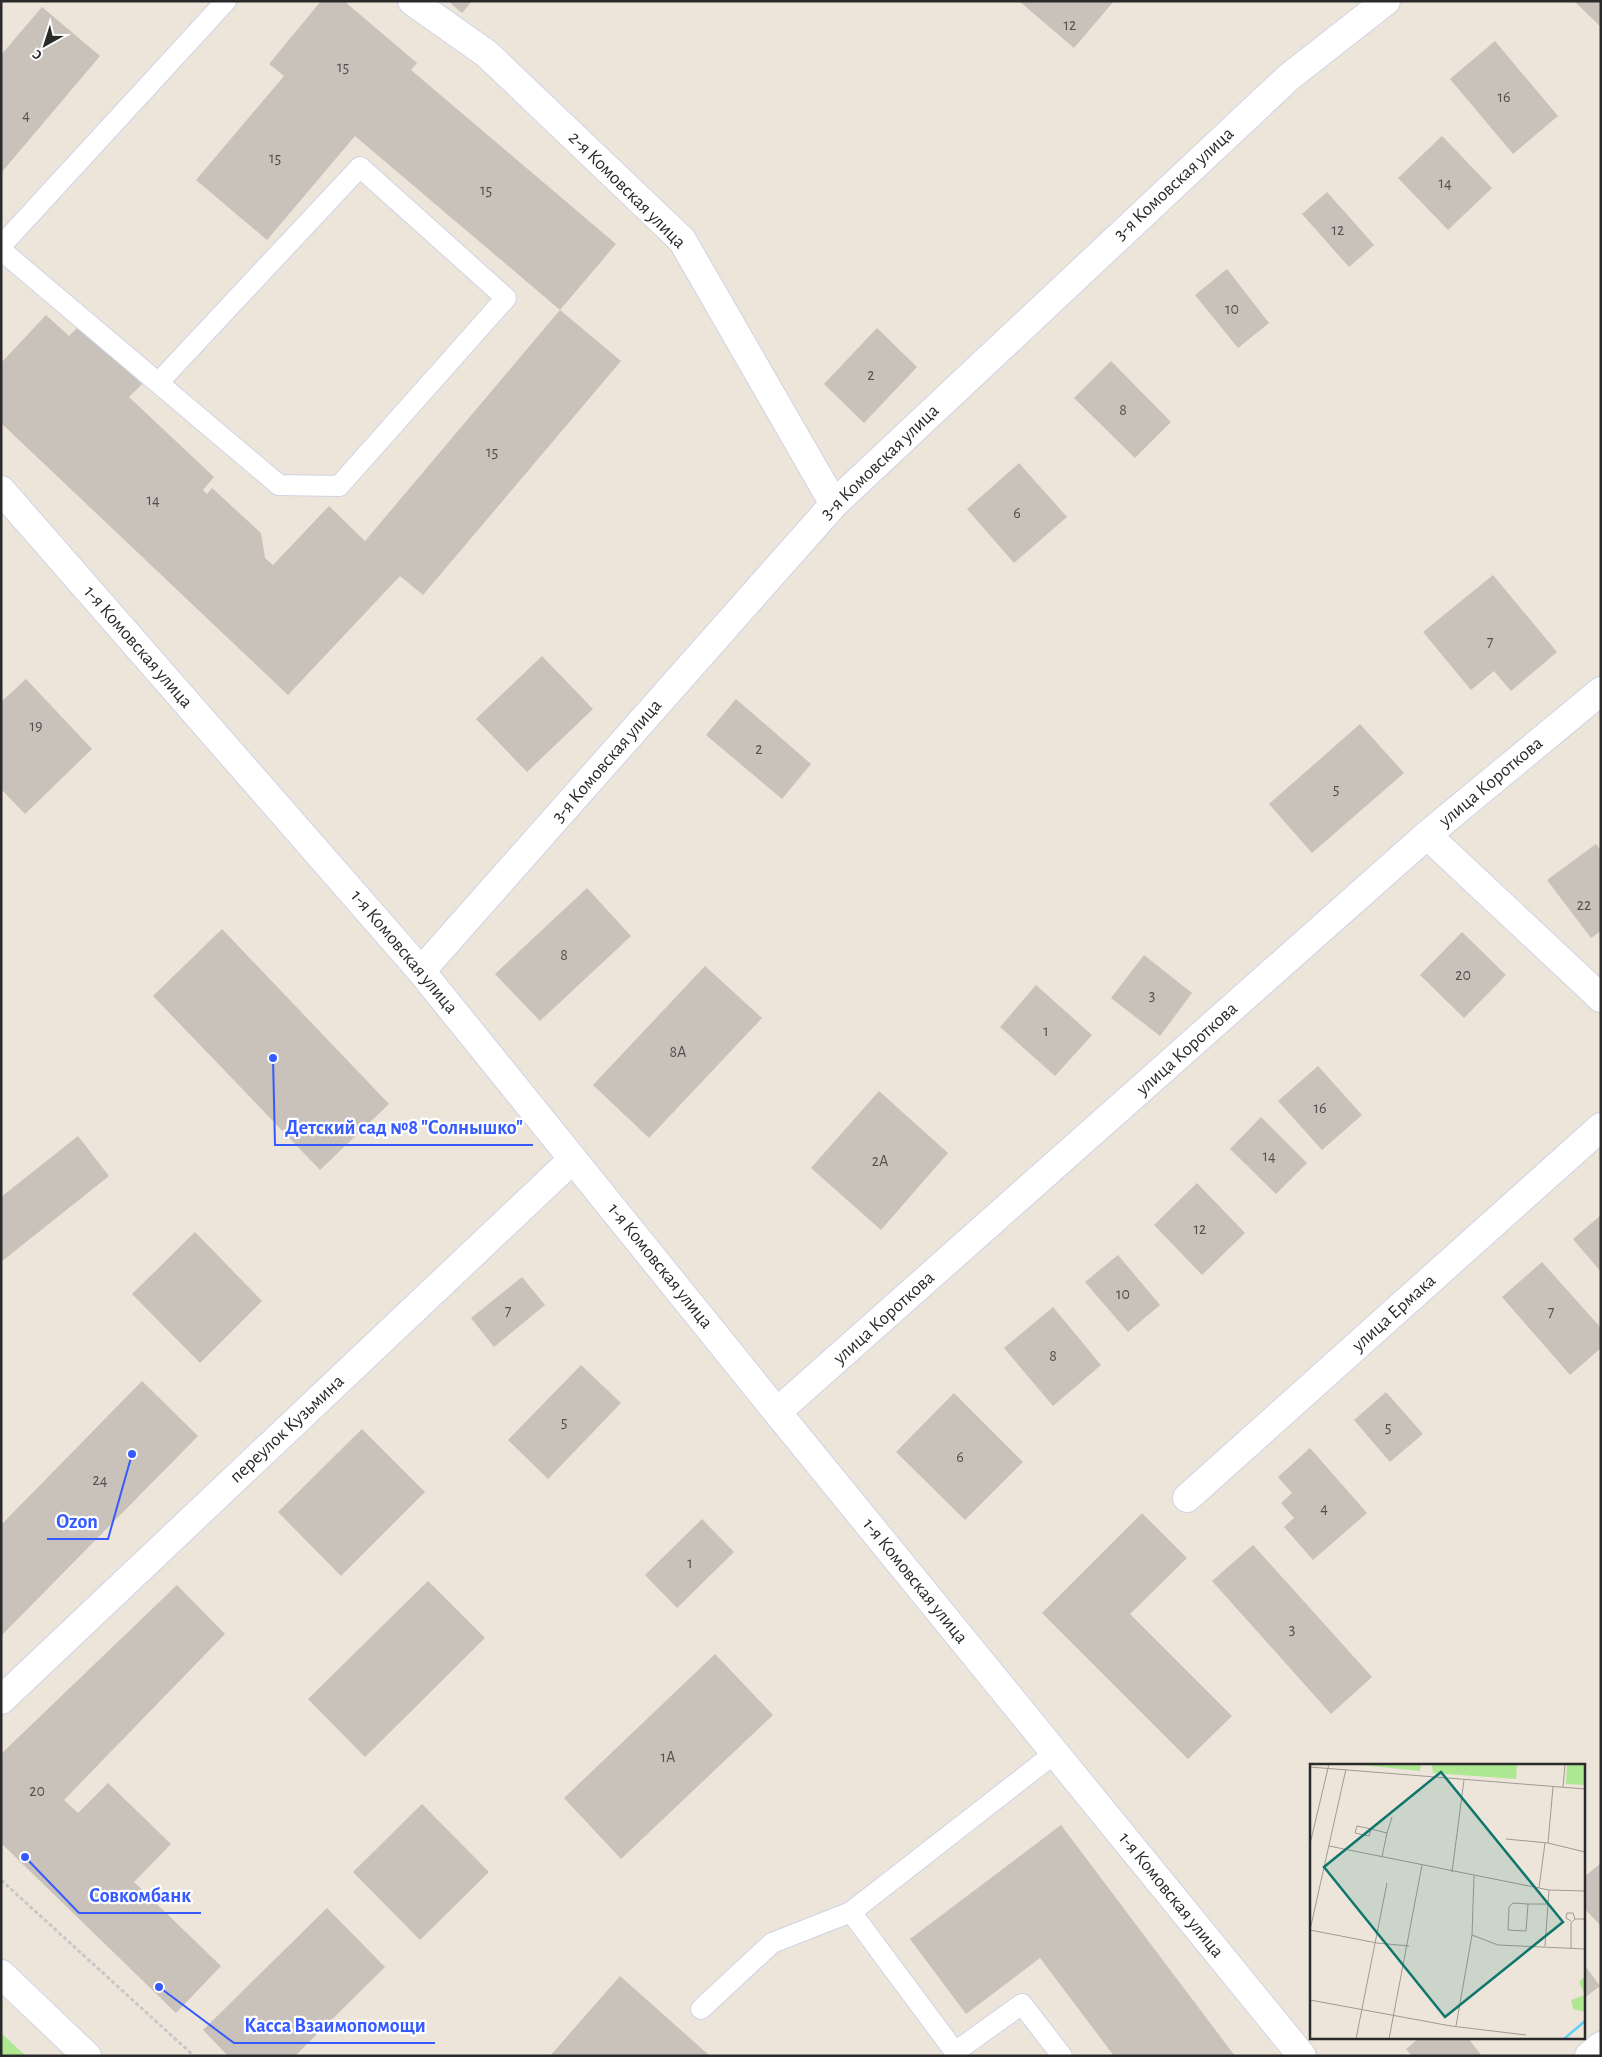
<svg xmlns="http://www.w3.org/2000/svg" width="1602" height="2057" font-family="'Alegreya Sans',sans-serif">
<rect width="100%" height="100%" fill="#ede5da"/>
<!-- green -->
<path fill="#afe892" d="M1,2033L26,2056H1Z"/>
<!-- building -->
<g fill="#c8c2ba">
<path d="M321,1H344L417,63L411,70L616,244L560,310L355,136L267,240L196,180L284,76L269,64Z"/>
<path d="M448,1H472L462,13Z"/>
<path d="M1019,1H1114L1074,48Z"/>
<path d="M1574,1H1601V27Z"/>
<path d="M42,7L100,56L1,173V55Z"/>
<path d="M1495,41L1558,116L1513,154L1450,79Z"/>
<path d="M1442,136L1492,188L1448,230L1398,178Z"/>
<path d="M1327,192L1374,245L1349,267L1302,214Z"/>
<path d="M1227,269L1269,323L1238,348L1195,295Z"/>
<path d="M560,310L621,361L423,595L400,576L288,695L1,423V363L46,315L69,336L79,326L142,384L129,397L214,477L203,490L207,494L212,488L261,533L265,558L273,565L329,506L365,541Z"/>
<path d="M877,328L917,367L864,423L824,384Z"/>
<path d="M1111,361L1171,422L1135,458L1074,398Z"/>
<path d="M1019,463L1067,517L1014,563L967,509Z"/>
<path d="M1493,575L1557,652L1511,691L1494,671L1471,690L1423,632Z"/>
<path d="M542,656L593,709L527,772L476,719Z"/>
<path d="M26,679L92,749L25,814L1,789V702Z"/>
<path d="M736,699L811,764L782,799L706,735Z"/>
<path d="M1360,724L1404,773L1312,853L1269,804Z"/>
<path d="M1596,844L1601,850V931L1591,938L1547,880Z"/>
<path d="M587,888L631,936L540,1021L495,974Z"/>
<path d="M222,929L389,1104L320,1170L153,996Z"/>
<path d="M1462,932L1506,975L1464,1018L1420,975Z"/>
<path d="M1144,955L1192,993L1160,1036L1111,998Z"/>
<path d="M705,966L762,1018L649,1138L593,1085Z"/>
<path d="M1036,985L1092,1035L1055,1076L1000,1027Z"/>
<path d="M1318,1066L1362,1115L1322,1150L1278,1101Z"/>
<path d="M879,1091L948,1153L881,1230L811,1168Z"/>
<path d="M1261,1117L1307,1163L1276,1194L1230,1149Z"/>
<path d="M78,1136L109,1176L1,1262V1197Z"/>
<path d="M1197,1183L1245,1233L1202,1275L1154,1225Z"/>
<path d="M1601,1215V1272L1573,1239Z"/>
<path d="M195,1232L262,1301L200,1363L132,1294Z"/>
<path d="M1118,1255L1160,1305L1128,1332L1085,1282Z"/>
<path d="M1542,1262L1601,1328V1348L1570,1375L1502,1297Z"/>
<path d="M522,1277L545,1305L494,1347L471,1318Z"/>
<path d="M1053,1307L1101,1365L1053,1406L1004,1348Z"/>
<path d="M581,1365L621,1403L548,1479L508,1440Z"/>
<path d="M142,1381L198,1436L1,1636V1525Z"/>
<path d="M1386,1392L1423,1434L1390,1462L1354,1420Z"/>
<path d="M954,1393L1023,1462L965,1520L896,1452Z"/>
<path d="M362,1429L425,1492L341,1576L278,1512Z"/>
<path d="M1310,1448L1367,1513L1313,1560L1284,1527L1294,1518L1281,1503L1292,1493L1278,1477Z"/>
<path d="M1142,1513L1187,1558L1130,1614L1232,1716L1188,1759L1042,1613Z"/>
<path d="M702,1519L734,1552L677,1608L645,1575Z"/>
<path d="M1253,1545L1372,1677L1331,1714L1212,1581Z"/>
<path d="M428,1581L485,1638L365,1757L308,1699Z"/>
<path d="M177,1585L225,1634L64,1800L78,1813L108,1783L171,1844L134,1882L221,1966L176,2013L1,1843V1754Z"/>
<path d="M715,1654L773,1715L621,1859L564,1798Z"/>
<path d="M422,1804L489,1872L420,1940L353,1872Z"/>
<path d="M1061,1825L1235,2056H1114L1040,1958L966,2014L910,1939Z"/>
<path d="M1601,1863V1926L1583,1907V1878Z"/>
<path d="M327,1908L385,1967L295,2056H228L203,2030Z"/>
<path d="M1583,1963L1600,1986L1583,1999Z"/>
<path d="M620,1976L710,2056H550Z"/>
<path d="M1419,2038H1468L1482,2056H1412L1406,2049Z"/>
</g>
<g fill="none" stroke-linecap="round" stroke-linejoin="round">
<!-- lane casing -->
<g stroke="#cfd3e4" stroke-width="22">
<g id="lane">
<path d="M1,246L226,1"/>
<path d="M1,250L279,485L339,486L506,298L360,167L158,383"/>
<path d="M701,2009L772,1943L851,1912"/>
<path d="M955,2052L1022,2004L1062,2056"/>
<path d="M958,2056L851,1912L1055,1753"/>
</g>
</g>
<!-- street casing -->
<g stroke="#cfd3e4" stroke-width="30">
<g id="street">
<path d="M412,1L487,54L682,240L834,504"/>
<path d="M1,490L421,971L777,1412L1302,2056"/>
<path d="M1427,835L1601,998"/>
<path d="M421,971L834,504L1289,77L1386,1"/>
<path d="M777,1412L1427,835L1601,691"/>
<path d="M1187,1498L1601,1127"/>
<path d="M1,1700L573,1159"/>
<path d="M1589,2056L1601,2046"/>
</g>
</g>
<!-- secondary casing -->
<g stroke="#cfd3e4" stroke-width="30">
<path id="secondary" d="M1,1974L87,2056"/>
</g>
<!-- path -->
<path stroke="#c8c8c8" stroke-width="3" stroke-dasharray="4 2.5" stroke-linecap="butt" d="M1,1880L194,2056"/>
<!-- lane -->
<use href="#lane" stroke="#fff" stroke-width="20"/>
<!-- street -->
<use href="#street" stroke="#fff" stroke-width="28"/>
<!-- secondary -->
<use href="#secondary" stroke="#fff" stroke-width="28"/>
</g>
<g text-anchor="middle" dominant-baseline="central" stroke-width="4.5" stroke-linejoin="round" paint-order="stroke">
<!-- number labels -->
<g font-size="16" fill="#52504e">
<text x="1070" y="25">12</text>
<text x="343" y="67">15</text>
<text x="1504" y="97">16</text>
<text x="26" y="115">4</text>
<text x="275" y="158">15</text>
<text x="1445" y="183">14</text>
<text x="486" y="190">15</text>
<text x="1338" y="230">12</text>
<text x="1232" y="309">10</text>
<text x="871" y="375">2</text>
<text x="1123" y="410">8</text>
<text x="492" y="452">15</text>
<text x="153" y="500">14</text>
<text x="1017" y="513">6</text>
<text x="1490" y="642">7</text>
<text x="36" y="726">19</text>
<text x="759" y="749">2</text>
<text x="1336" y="789">5</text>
<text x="1584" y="905">22</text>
<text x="564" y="955">8</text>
<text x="1463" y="975">20</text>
<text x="1152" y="995">3</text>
<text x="1046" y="1031">1</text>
<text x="678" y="1052">8А</text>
<text x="1320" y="1108">16</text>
<text x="1269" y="1156">14</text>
<text x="880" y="1161">2А</text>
<text x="1200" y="1229">12</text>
<text x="1123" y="1294">10</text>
<text x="508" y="1311">7</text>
<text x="1551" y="1312">7</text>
<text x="1053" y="1356">8</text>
<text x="564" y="1422">5</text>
<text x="1388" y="1427">5</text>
<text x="960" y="1457">6</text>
<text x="100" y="1480">24</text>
<text x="1324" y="1508">4</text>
<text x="690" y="1563">1</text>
<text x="1292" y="1629">3</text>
<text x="668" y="1757">1А</text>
<text x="37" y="1791">20</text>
</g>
<!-- street labels -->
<g font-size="19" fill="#2a2a2a" stroke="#fff">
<text transform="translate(1174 184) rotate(-43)">3-я Комовская улица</text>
<text transform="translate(627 190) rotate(45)">2-я Комовская улица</text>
<text transform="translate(880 462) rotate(-44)">3-я Комовская улица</text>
<text transform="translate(138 647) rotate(49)">1-я Комовская улица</text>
<text transform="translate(607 761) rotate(-49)">3-я Комовская улица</text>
<text transform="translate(1491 782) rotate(-40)">улица Короткова</text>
<text transform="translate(404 952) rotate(50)">1-я Комовская улица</text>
<text transform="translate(1187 1049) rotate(-42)">улица Короткова</text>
<text transform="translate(660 1266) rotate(51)">1-я Комовская улица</text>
<text transform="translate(1394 1313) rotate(-42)">улица Ермака</text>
<text transform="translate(884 1318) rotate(-42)">улица Короткова</text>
<text transform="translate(287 1429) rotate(-43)">переулок Кузьмина</text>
<text transform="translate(915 1581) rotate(51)">1-я Комовская улица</text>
<text transform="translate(1171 1895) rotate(51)">1-я Комовская улица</text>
</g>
</g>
<!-- overview -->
<g transform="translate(1310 1764)">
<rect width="275" height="275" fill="#ede5da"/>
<path d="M42,0H111L110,7ZM207,0L206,15L123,9L122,1ZM257,0L275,1V21L256,20ZM275,212V248L263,245L261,236L275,231L269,218Z" fill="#afe892"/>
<path fill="none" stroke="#64d0f8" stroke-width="2.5" d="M254,275L275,257"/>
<path fill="none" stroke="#9f9a94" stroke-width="1" d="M0,3L275,25M253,23L255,0M61,65L59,72L45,69L47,62L61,65L77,69L72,93M77,69L82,53M196,75L238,79L275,88M238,79L243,23M0,80L19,0M19,82L239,126L275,127M142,108L154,16M229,124L235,79M218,140L216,167L198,166L199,143L203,139L218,140H238M261,157L256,154L257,149H263L265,155M0,166L36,5M0,166L67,179L99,182M162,171L188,181L275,185M235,182L239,126M261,184V159L265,155H275M0,236L141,262L216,271M146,262L162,171L164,112M46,275L77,119M79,275L112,101"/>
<path fill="#0f766e" fill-opacity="0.15" stroke="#0f766e" stroke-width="2.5" d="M131,8L253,158L135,253L14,103Z"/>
<rect width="275" height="275" fill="none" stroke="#2a2a2a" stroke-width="2.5"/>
</g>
<!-- callouts -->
<path fill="none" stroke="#355aff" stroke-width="2" d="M273 1058L275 1145H533M132 1454L108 1539H47M25 1857L79 1913H201M159 1987L234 2043H435"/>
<g fill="#355aff" stroke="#fff" stroke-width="2">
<circle cx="273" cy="1058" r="5"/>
<circle cx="132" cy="1454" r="5"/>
<circle cx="25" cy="1857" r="5"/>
<circle cx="159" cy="1987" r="5"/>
</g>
<g font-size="20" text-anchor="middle" font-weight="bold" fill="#355aff" stroke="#fff" stroke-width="4.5" stroke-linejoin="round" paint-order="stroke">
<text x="404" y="1134">Детский сад №8 "Солнышко"</text>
<text x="77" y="1528">Ozon</text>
<text x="140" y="1902">Совкомбанк</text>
<text x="335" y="2032">Касса Взаимопомощи</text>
</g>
<!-- border -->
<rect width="1602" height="2057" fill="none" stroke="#2a2a2a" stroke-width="5"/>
<!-- north arrow -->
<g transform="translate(45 45) rotate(219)" stroke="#ffffff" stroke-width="4" paint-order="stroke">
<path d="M0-4L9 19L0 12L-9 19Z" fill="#2a2a2a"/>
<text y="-8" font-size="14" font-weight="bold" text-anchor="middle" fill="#2a2a2a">С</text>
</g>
</svg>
